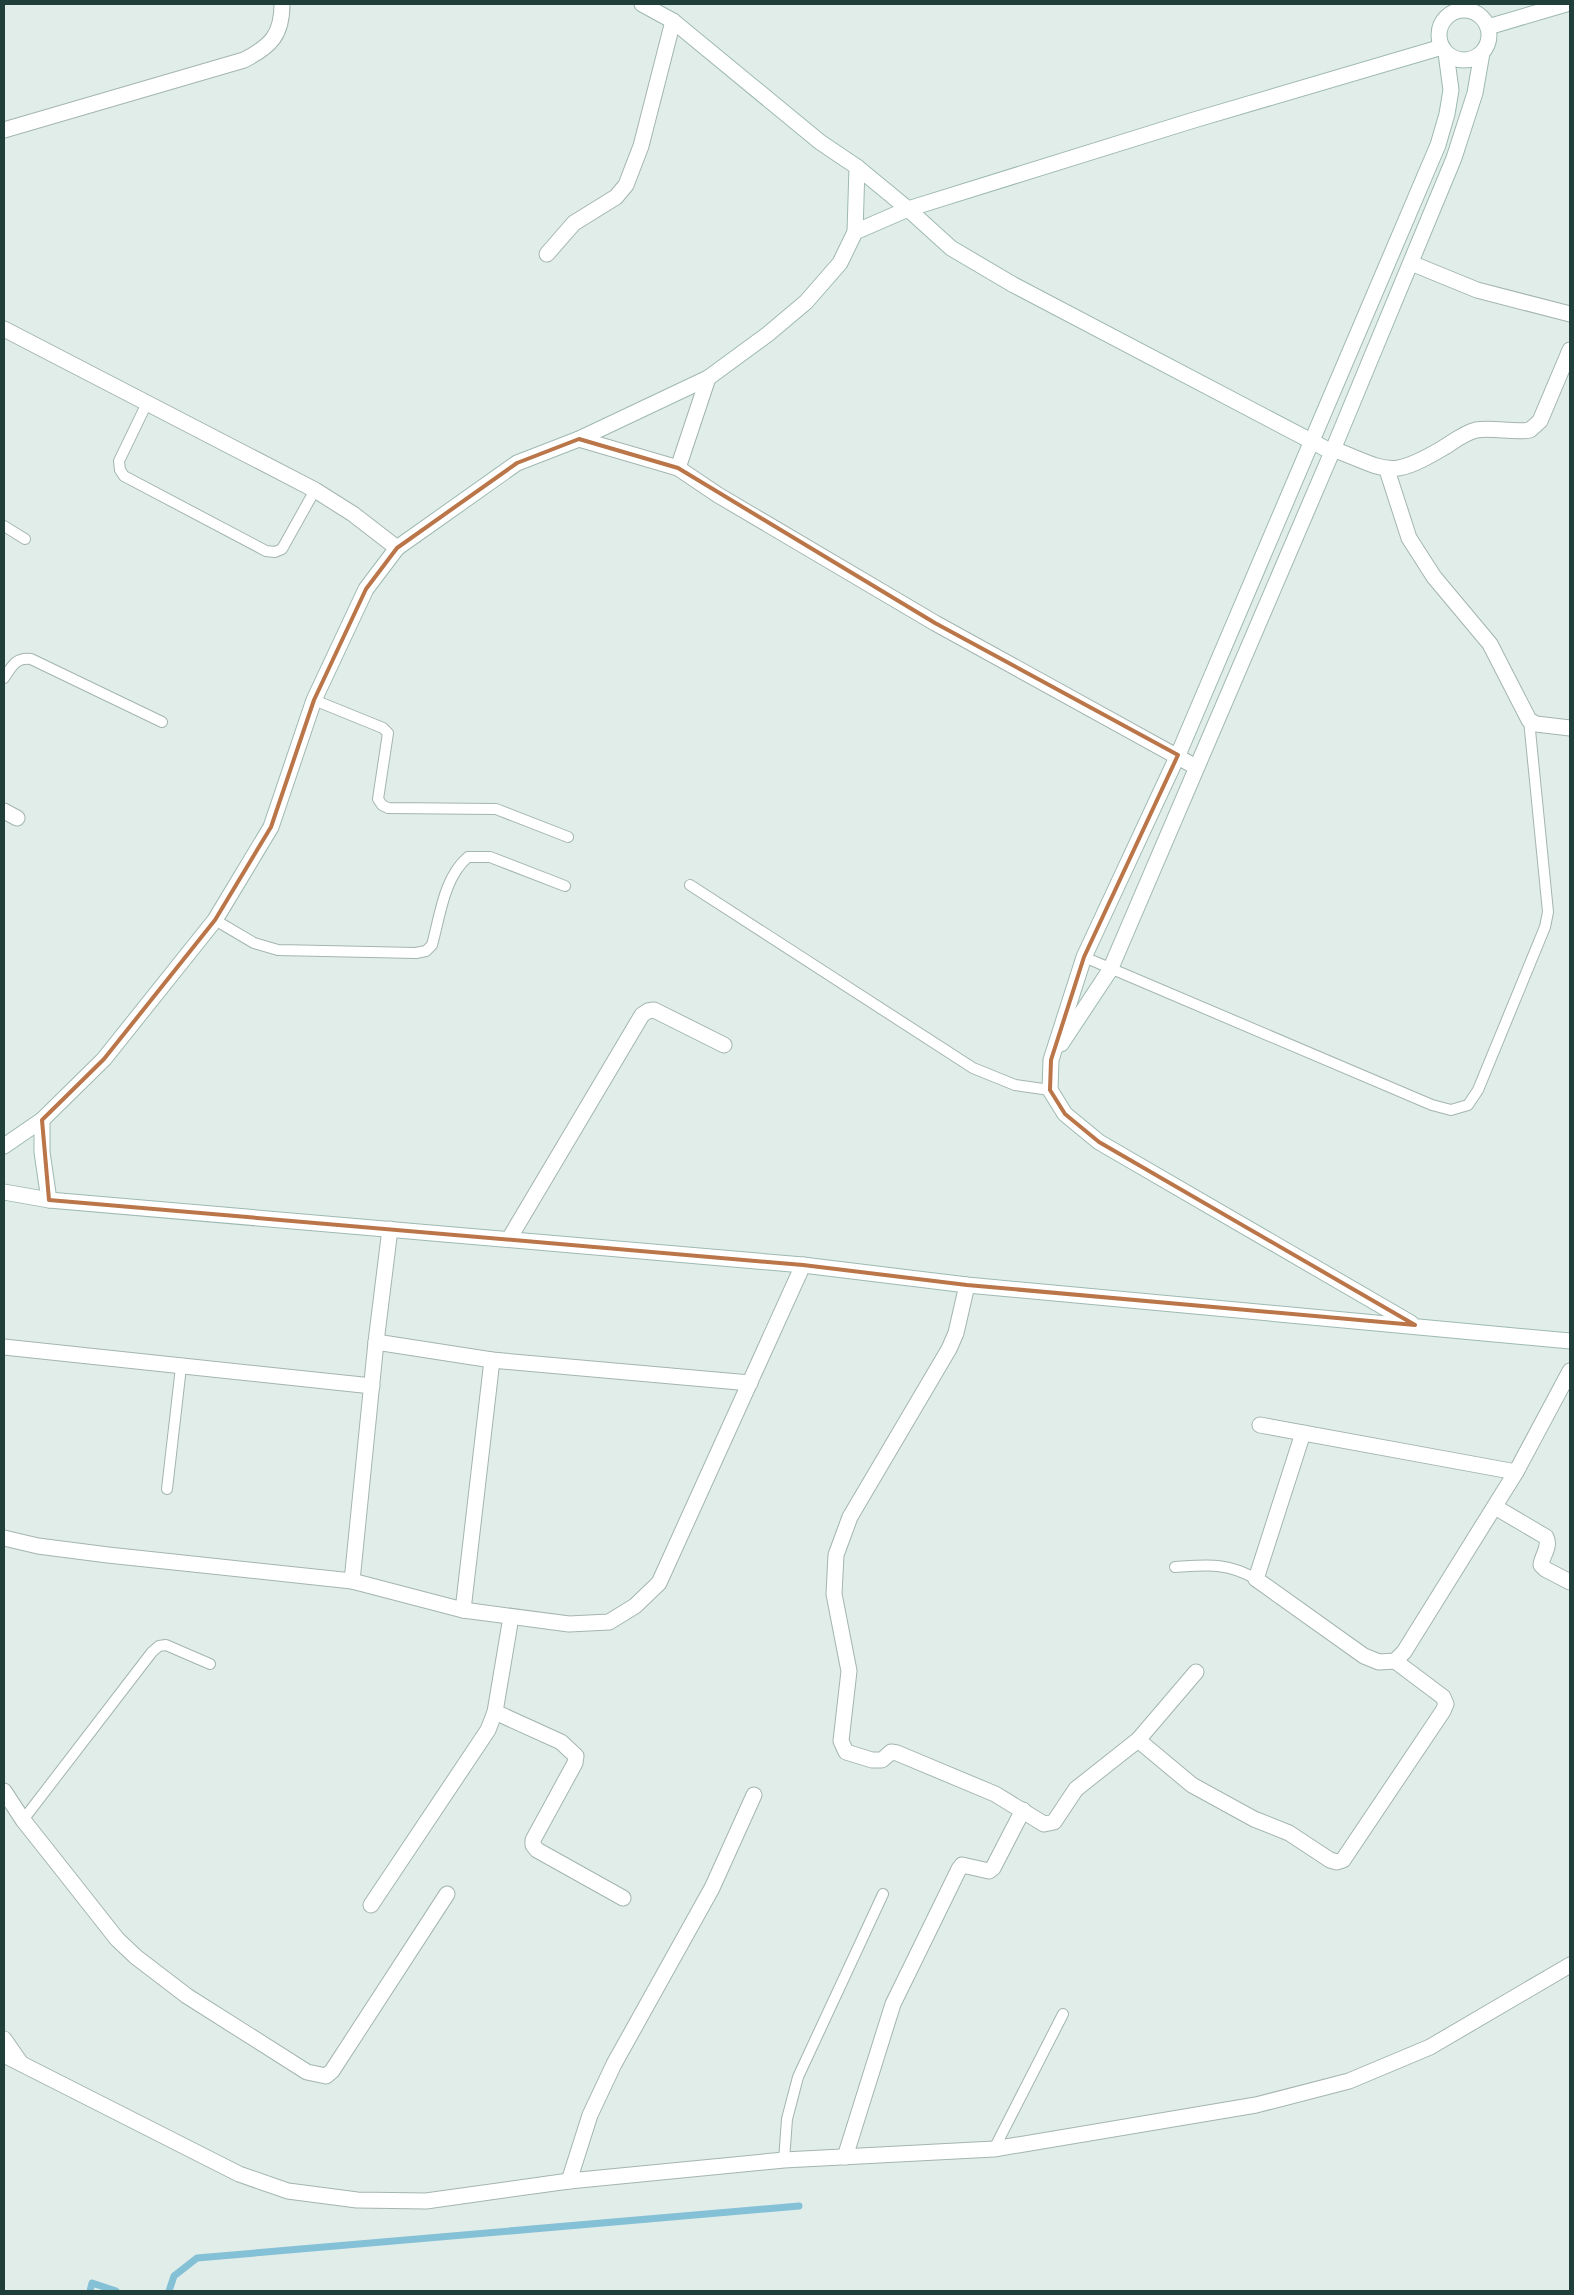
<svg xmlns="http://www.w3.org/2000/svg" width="1574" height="2295" font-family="'IBM Plex Sans',sans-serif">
<rect width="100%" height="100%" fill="#e1ede9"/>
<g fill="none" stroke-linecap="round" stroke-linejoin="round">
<!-- stream -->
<g stroke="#84c0d6" stroke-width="7">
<path d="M90,2291L92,2283L116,2291"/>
<path d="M169,2291L174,2276L197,2258L799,2206"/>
</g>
<!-- lane casing -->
<g stroke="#a3b5b1" stroke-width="12">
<g id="lane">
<path d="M147,403L119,461L120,470L124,476L266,551L275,552L282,549L315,490"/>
<path d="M4,526L25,539"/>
<path d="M4,678C12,666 16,657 31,659L162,722"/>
<path d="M314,700L383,728L388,733L378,799L382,805L388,808L496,809L568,837"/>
<path d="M690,885L973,1068L1015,1085L1050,1090"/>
<path d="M215,920L254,943L278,950L416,953L426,951L432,945C440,916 444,877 468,857H490L565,886"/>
<path d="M1084,957L1432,1105L1451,1110L1468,1105L1478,1090L1545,927L1548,912L1529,720"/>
<path d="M167,1489L181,1367"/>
<path d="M1175,1567C1207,1565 1227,1562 1256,1579"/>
<path d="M23,1820L152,1652L159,1646L166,1645L210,1664"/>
<path d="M994,2149L1063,2014"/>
<path d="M784,2160L787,2119L798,2077L883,1894"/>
</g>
</g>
<!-- street casing -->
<g stroke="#a3b5b1" stroke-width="17">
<g id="street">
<path d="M4,130L244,60C271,46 282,35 282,4"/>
<path d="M547,254L574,223L616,197L626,185L641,146L673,21"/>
<path d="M1411,263L1477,290L1570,314"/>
<path d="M4,329L315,490L353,514L397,548"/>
<path d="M579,439L678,468L718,495L935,623L1196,767"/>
<path d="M1333,449C1388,470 1389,480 1443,448C1453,442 1464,433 1476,430C1494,427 1513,433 1530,430L1540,421L1570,350"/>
<path d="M678,468L708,378"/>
<path d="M1387,470L1409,538L1434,577L1490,644L1529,720L1536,724L1570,728"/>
<path d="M4,811L17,818"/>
<path d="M509,1239L642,1015L648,1011L654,1010L724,1045"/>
<path d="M967,1285L956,1333L949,1349L850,1517L836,1555L834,1594L849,1671L841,1741L846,1752L872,1760H882L891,1752L897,1753L995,1794L1044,1824L1054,1822L1076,1789L1138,1740L1196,1672"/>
<path d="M376,1342L492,1360L750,1383"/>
<path d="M4,1347L372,1386"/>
<path d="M1260,1425L1516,1472"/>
<path d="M1303,1433L1256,1579L1364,1656L1379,1662L1395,1661L1404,1652L1516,1472L1570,1371"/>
<path d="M1495,1507L1546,1537C1551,1547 1542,1555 1541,1565L1545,1569L1570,1582"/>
<path d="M4,1538L38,1546L108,1555L352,1581L463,1610L569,1624L609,1622L635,1606L659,1583L803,1265"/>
<path d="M352,1581L376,1342L390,1229"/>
<path d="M463,1610L492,1360"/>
<path d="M495,1712L561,1742L576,1756L575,1763L533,1840V1845L537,1850L623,1898"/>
<path d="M1138,1740L1192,1785L1254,1819L1289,1833L1330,1860L1337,1862L1343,1860L1443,1711L1446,1704L1443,1697L1395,1661"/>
<path d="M4,1791L23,1820L65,1873L117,1939L136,1957L187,1996L307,2072L326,2076L332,2071L447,1894"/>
<path d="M371,1905L488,1730L495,1712L511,1617"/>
<path d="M4,2039L20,2062"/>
<path d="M4,2055L239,2174L288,2191L357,2200L426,2201L569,2181L784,2160L994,2149L1256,2105L1349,2081L1430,2047L1570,1965"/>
<path d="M845,2157L893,2004L959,1869L962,1865L989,1871L993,1868L1023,1810"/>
<path d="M569,2181L590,2115L614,2064L712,1888L754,1795"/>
</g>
</g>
<!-- secondary casing -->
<g stroke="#9eb9b2" stroke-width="17">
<g id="secondary">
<path d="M642,4L673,21L820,142L857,167L908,209L951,248L1012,284L1332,452"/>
<circle cx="1464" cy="35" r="25"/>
<path d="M1488,27L1566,4"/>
<path d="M855,232L857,167"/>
<path d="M1061,1044L1110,970L1332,452L1454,158L1475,93L1482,53"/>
<path d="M42,1120V1152L49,1200"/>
<path d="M4,1146L42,1120L104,1059L215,920L271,827L314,700L366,589L397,548L517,463L579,439L708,378L768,334L806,302L840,263L855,232L908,209L1194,120L1442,47"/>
<path d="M4,1192L49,1200L803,1265L967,1285L1570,1341"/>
<path d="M1411,1323L1099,1142L1065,1114L1050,1090L1051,1060L1084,957L1178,755L1438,145L1447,114L1451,90L1446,53"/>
</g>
</g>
<!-- lane -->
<use href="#lane" stroke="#fff" stroke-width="10"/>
<!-- street -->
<use href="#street" stroke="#fff" stroke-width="15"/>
<!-- secondary -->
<use href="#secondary" stroke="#fff" stroke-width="15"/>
</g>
<!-- marked area -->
<path fill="none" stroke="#ba7549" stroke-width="4" stroke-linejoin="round" d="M579,439L678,468L935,623L1178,755L1084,957L1051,1060L1050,1090L1065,1114L1099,1142L1415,1325L967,1285L803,1265L49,1200L42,1120L104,1059L215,920L271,827L314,700L366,589L397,548L517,463Z"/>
<!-- border -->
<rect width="1574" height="2295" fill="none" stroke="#203e3a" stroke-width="10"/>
</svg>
